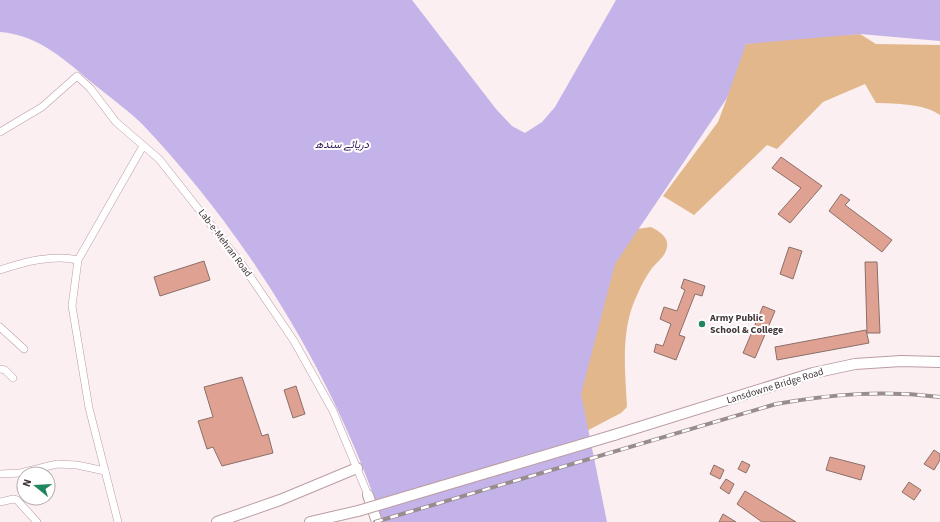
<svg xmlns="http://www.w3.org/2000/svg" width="940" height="522" font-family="'Source Sans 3',Vazirmatn,sans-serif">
<rect width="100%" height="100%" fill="#fceff2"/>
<!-- green -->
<g fill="#e2b78c">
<path d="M860,34L876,44L940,45V115C923,103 896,104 876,103L865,84L823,102L777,149L767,145L694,215L663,196L718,122L727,98L731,73L746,44L792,37Z"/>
<path d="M651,227C659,231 669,237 667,247C665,258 656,262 650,271C645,278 641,286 638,293C620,329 625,368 627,407L621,413L577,436L589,312L630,230Z"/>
</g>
<!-- water -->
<path fill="#c4b3e9" d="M0,0H412L496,109L512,126L525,133L542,122L555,107L616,0H940V41L860,34L746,44L727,98L615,264L581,394L607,522H383C334,376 249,237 143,125C129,111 112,99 96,86C67,62 40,35 0,32Z"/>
<!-- building -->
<g fill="#dfa292" stroke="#8a6f68">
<path d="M781,157L822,186L790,223L778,214L801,188L772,168Z"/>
<path d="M841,194L850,200L845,205L892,240L882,252L829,211Z"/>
<path d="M789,247L802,251L793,279L780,274Z"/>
<path d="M204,261L210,280L160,296L154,277Z"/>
<path d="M865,262H877L880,333H867Z"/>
<path d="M684,279L705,286L702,296L695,294L679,335L685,337L676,360L654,352L656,344L663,346L671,324L660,319L664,307L677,311L685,290L681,288Z"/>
<path d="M763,306L775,311L755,358L743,353Z"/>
<path d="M866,330L869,343L777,360L775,347Z"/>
<path d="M242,377L262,436L268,434L273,453L222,466L213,447L207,449L198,421L213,417L204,387Z"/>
<path d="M296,386L305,414L293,418L284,390Z"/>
<path d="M934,450L940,454V460L934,470L924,464Z"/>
<path d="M830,457L865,466L861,480L826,470Z"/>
<path d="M742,461L750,465L746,473L738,469Z"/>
<path d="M714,465L724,470L720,479L710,474Z"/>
<path d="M726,479L734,484L729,494L720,488Z"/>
<path d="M909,482L921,490L914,500L902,492Z"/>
<path d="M745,491L796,522H762L737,504Z"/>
<path d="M723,514L736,522H719Z"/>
</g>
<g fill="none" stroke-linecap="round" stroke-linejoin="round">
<!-- street casing -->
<g stroke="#bb9da4" stroke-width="8">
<g id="street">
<path d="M0,132L42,107L77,76L90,88L116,122L159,159L241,263L294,341L333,411L368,495"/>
<path d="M0,270C24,262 53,254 78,260"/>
<path d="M0,327L24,349"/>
<path d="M0,369L5,370L13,378"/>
<path d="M0,474L20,473L57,464L77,465L105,471"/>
<path d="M0,502L13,499L17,500L37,522"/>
<path d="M118,522L89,408L72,306L78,260L143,146"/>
</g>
</g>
<!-- secondary casing -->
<g stroke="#bb9da4" stroke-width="12">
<g id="secondary">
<path d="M614,435L813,373L855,364L901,361L940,362"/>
<path d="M368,495L377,522"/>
<path d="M217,522L280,500L357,468"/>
<path d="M310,522L358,511"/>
</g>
</g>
<!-- street -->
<use href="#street" stroke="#fff" stroke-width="7"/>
<!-- secondary -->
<use href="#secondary" stroke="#fff" stroke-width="10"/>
<!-- rail casing -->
<g stroke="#998c8f" stroke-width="4">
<path id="rail" d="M375,522L776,404C833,394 883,390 940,397"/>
</g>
<!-- rail -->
<use href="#rail" stroke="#fff" stroke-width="2.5" stroke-dasharray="8" stroke-linecap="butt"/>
<!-- secondary-bridge casing -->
<g stroke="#bb9da4" stroke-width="12" stroke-linecap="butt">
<path id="secondary-bridge" d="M358,511L614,435"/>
</g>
<!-- secondary-bridge -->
<use href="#secondary-bridge" stroke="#fff" stroke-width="10"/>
</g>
<!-- markers -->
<circle fill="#218660" stroke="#fff" stroke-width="1.5" cx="702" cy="324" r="4"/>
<g text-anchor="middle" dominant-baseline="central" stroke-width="4" stroke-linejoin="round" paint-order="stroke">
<!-- street labels -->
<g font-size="10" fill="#423538" stroke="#fff">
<text transform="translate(225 243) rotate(53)">Lab-e-Mehran Road</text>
<text transform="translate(775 386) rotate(-17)">Lansdowne Bridge Road</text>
</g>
<!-- poi labels -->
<g font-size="10" font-weight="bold" fill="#423538" stroke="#fff" text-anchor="start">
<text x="710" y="318">Army Public<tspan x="710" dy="12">School &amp; College</tspan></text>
</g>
<!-- water labels -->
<g font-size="11" font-style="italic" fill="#391f5e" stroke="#fff">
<text x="342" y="144">دریائے سندھ</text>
</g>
</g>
<!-- north arrow -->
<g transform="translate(36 486) rotate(288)"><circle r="19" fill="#ffffff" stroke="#b3aeaf"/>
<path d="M0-3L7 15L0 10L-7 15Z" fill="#218660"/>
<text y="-6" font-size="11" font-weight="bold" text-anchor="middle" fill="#423538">N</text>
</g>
</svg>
